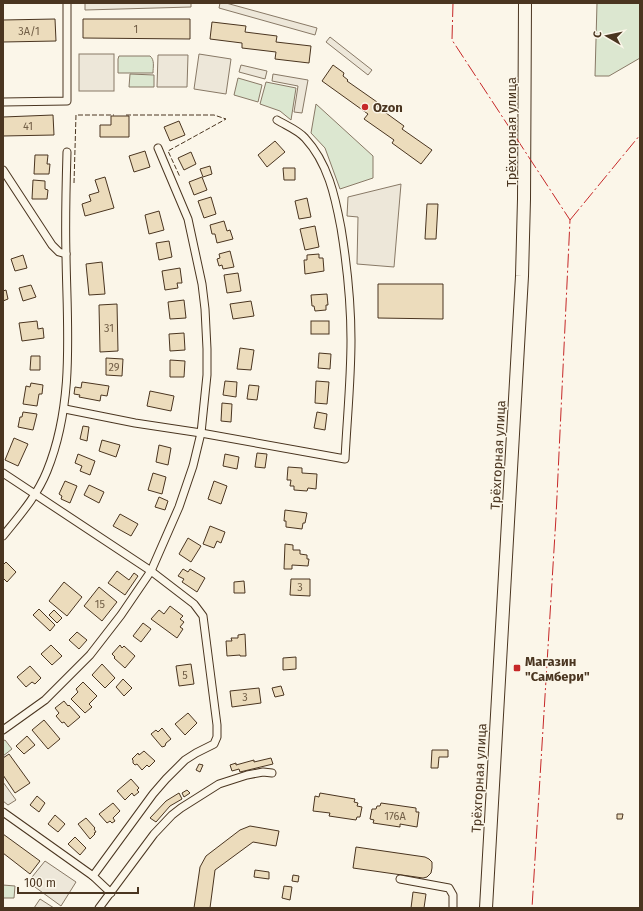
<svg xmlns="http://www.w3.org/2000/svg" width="643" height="911" font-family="'Fira Sans',sans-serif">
<rect width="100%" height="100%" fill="#fbf6e9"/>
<!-- green -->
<g fill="#dce7d0" stroke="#887966">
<path d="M597,3H640V58L609,76H595Z"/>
<path d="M123,56H150C155,60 153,67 153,73H118V59L119,56Z"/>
<path d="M130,74L154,75V87H129Z"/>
<path d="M238,78L262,85L258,102L234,95Z"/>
<path d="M266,82L296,88L291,120L280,111L260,104Z"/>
<path d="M316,104L373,156V178L340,189L325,148L311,133Z"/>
<path d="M5,740L12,749L3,756V741Z"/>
<path d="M3,885L15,886L14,898H3Z"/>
</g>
<!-- parking -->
<g fill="#ede7d9" stroke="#887966">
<path d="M85,3H191V7L85,10Z"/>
<path d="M220,3H226L317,28L315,35L219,8Z"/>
<path d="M330,37L372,70L368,75L326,42Z"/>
<rect x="79" y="54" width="35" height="37"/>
<path d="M199,54L231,59L226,94L194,89Z"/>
<path d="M158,55H188L187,87H157Z"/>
<path d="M241,65L267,71L265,79L239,72Z"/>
<path d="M273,74L308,80L302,113L294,112L298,86L272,81Z"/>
<path d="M401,184L394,267L357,264L358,217L347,216L348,197Z"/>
<path d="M3,782L16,800L8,805L3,801Z"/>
<path d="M45,861L76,882L61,906L28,882Z"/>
<path d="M40,899L54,908H34Z"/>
</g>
<!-- building -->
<g fill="#ecdcbc" stroke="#4a3520">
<path d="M55,19L56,41L3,42V20Z"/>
<path d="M83,19H190V39L83,38Z"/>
<path d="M212,22L246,26L245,32L277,36L276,42L311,46L309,63L275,59L276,52L242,48V43L210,39Z"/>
<path d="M333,65L344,73L343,76L348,80L347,81L377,102L375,105L404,126L402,129L432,150L421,164L392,143L394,140L364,119L368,114L322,81Z"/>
<path d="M53,115L54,135L3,136V117Z"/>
<path d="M111,116H129V137H100V125H111Z"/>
<path d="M179,121L185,135L170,141L164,127Z"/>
<path d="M275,141L285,152L267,167L258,155Z"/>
<path d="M145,151L150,167L134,172L129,156Z"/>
<path d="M191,152L196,164L184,170L178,158Z"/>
<path d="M35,155H48L47,164H50L49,174H34Z"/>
<path d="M210,166L212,174L203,177L200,169Z"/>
<path d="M283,168H295V180H284Z"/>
<path d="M105,177L114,208L85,216L82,204L91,201L89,195L99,192L95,180Z"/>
<path d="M202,177L207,190L194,195L189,182Z"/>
<path d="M33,180L45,181V189L48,190L47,199H32Z"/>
<path d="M211,197L216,214L204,218L198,201Z"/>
<path d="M307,198L311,217L299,219L295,201Z"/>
<path d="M427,204H438L436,239H425Z"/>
<path d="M159,211L164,230L149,234L145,215Z"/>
<path d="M224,221L227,231L230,230L233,239L217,243L215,234H212L210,225Z"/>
<path d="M315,226L319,247L305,250L300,229Z"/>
<path d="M169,241L172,257L159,260L156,243Z"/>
<path d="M230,251L234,267L223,269L222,265L219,266L217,259L220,258L219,254Z"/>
<path d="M319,254V258H323L324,271L305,274L304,260H307V255Z"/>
<path d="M23,255L27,268L15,271L11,259Z"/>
<path d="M102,262L105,294L89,295L86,264Z"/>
<path d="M180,268L182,283H177L178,288L165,290L162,271Z"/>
<path d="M238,273L241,291L227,293L224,275Z"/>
<path d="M378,284H443V319L378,318Z"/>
<path d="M31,285L36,297L23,301L19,288Z"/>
<path d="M6,290L8,299L3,301V291Z"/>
<path d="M327,294L328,305H326V310L315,311L314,306H312L311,295Z"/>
<path d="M184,300L186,318L170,319L168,302Z"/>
<path d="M251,301L254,316L233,319L230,304Z"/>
<path d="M117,304L118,351L100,352L99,305Z"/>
<path d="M37,321L38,329L43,328L44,338L22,341L19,323Z"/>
<rect x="311" y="321" width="18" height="13"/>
<path d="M184,333L185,350L170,351L169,334Z"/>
<path d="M240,348L254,350L251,370L237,369Z"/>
<path d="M319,353L331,354L330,369L318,368Z"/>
<path d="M31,356H40V370H30Z"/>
<path d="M106,358L123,359L122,376L106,375Z"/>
<path d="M170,360L185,361L184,377H170Z"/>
<path d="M225,381L237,382L236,397L223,395Z"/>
<path d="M316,381L329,382L327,404L315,403Z"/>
<path d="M82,382L109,386L107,396L101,395L100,401L79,397L80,395L74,394L75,387L81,388Z"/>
<path d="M31,383L43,385L42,394H39L37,406L23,404L26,386L30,387Z"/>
<path d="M249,385L259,386L257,400L247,399Z"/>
<path d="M150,391L174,396L171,411L147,406Z"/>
<path d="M222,403L232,404L231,422L221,421Z"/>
<path d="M23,412L37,414L33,430L18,427L20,417H22Z"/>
<path d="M317,412L327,414L325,430L314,428Z"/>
<path d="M83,426L89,427L87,441L80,439Z"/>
<path d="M14,438L28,444L18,466L5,460Z"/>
<path d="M102,440L120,445L116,457L99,451Z"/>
<path d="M159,445L171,448L168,465L156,462Z"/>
<path d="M257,453L267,454L265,468L255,467Z"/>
<path d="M78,454L95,461L90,475L80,471L82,466L75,463Z"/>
<path d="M225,454L239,457L237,469L223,466Z"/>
<path d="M288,467L302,468V473L317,474L316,489L308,488L307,491L294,490V486H290L291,480H287Z"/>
<path d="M153,473L166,477L162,494L148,490Z"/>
<path d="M65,481L77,486L70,503L61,499L62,496L59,494Z"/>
<path d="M214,481L227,486L221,504L208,499Z"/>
<path d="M89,485L104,492L99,503L84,495Z"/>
<path d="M159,497L168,501L165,510L155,507Z"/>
<path d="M285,510L307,513L305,523H303L302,529L286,527V521H284Z"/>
<path d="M120,514L138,524L131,536L113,526Z"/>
<path d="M210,526L225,532L221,543L217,541L214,548L203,544Z"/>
<path d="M188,538L201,546L191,562L179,554Z"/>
<path d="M285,544L293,545V550H300V554L307,555V559H309L308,566L292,565V569H284Z"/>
<path d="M6,562L16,572L7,582L3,578V565Z"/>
<path d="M183,569L188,572L190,569L205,578L197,592L182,582L184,579L178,576Z"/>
<path d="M117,571L129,580L134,573L138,576L125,595L108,583Z"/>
<path d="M291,579H310V596L290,595Z"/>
<path d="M244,581L245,593H234V582Z"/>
<path d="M64,582L82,597L67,616L49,601Z"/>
<path d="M99,587L117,602L102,621L84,606Z"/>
<path d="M170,606L183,616L180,619L184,622L180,627L183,629L177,638L151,619L159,610L164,614Z"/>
<path d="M39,609L55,625L50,631L33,615Z"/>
<path d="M54,610L62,618L57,623L49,615Z"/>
<path d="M143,623L151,629L141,642L133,636Z"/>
<path d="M77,632L87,640L79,649L69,640Z"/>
<path d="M245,634L246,656H240V655L227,656L226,641H232L231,638H238V635Z"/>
<path d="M51,645L62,656L52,665L41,654Z"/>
<path d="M120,645L122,648L124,646L135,656L125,668L114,658L115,657L112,654Z"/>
<path d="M296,657V669L283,670V658Z"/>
<path d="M102,664L115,678L105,688L92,675Z"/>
<path d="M191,664L194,684L179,686L176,666Z"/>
<path d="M30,666L41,678L35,684L32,682L26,687L17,677Z"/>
<path d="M123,679L132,688L124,696L116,687Z"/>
<path d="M83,682L97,696L89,704L92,707L85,713L71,699L78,692L76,689Z"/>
<path d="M281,686L284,695L275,697L272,688Z"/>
<path d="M259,688L261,703L232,707L230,691Z"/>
<path d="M64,701L68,706L69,705L80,717L68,727L64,722L62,723L56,716L59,713L55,708Z"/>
<path d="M188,713L197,723L185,735L175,724Z"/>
<path d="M44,720L60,739L48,749L32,730Z"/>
<path d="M162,728L171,739L166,743L165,746L162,747L151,734L156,730L158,732Z"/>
<path d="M27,736L35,745L24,754L16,746Z"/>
<path d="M432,750H448V757H439L438,768H431Z"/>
<path d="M144,751L155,761L149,767L147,765L142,770L137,764L135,765L133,763V760L132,759L138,753L139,755Z"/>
<path d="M9,754L30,783L15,793L3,775V758Z"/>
<path d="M271,758L273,764L240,772L239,769L232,771L230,765L236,763V765L254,760V762Z"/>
<path d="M199,764L203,765L200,772L196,770Z"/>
<path d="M131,779L139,788L137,790L139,792L134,796L132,793L125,800L117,791Z"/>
<path d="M187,790L190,793L184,797L182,793Z"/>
<path d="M179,793L182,799L170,806L156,822L150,818L166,801Z"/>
<path d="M320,793L355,799L354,802L358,803L357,806L362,807L360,817H357L356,820L329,816L330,813L313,811L315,796L319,797Z"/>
<path d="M37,796L45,803L39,812L30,805Z"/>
<path d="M113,803L120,811L113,818L115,821L112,823L110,821L107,823L99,814Z"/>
<path d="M381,803L416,808V812H419L417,827L400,824V827L373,823L374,820L370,819L372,809H376L377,806H380Z"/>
<path d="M617,814H623L622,819H617Z"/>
<path d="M55,815L65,824L58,832L48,824Z"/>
<path d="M86,818L95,828L94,829L96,832L94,833L95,834L90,839L78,824Z"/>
<path d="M250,826L279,831L276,846L253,842L215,870L210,908H194L200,867L206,856L240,830Z"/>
<path d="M3,834L40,861L30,874L3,853Z"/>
<path d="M75,837L86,848L80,855L68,844Z"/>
<path d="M356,847L425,857L429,859L432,862V868L431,873L427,877L423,878L353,868Z"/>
<path d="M255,870L269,872V879L254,877Z"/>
<path d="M293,875L299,876L298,882L292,881Z"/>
<path d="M284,886L292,887L290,900L282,898Z"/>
<path d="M413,892L426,894L424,908H411Z"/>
</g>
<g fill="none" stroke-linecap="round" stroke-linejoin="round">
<!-- minor casing -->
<g stroke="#4a3520" stroke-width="9">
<g id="minor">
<path d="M3,102L67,101V3"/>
<path d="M3,170L52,245L59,252L66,254"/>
<path d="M65,409L135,423L201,433L345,459C347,419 351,380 351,340C351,303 347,265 341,228C335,196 328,163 305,138C298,130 287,126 277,120"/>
<path d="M3,473L151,571L194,604L203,616L217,725V737L214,744L196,753L185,760L166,779L153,794L93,876"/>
<path d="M3,536C20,515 37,496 47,471C75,402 67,328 66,255C65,221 66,186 67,152"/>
<path d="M3,730L45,700L90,655L121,615L151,571L179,507L193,466L201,433L207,375V349L205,309L202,284L188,219L158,148"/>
<path d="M3,812L93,876L111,893"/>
<path d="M400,879L449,888L453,895V908"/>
<path d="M99,908L154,834L172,815L181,808L219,784L247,775L263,772L272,773"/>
</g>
</g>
<!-- trunk casing -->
<g stroke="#4a3520" stroke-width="14">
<path id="trunk" d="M486,908L522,276L524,199L525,3"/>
</g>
<!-- minor -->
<use href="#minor" stroke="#fbf6e9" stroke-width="7"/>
<!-- trunk -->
<use href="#trunk" stroke="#fbf6e9" stroke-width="12"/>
<!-- fence -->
<g stroke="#4a3520" stroke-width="1" stroke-dasharray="5 2" stroke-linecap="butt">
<path d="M126,115H214L226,119L168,151L180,177"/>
<path d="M74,183L76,115H114"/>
</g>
<!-- power -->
<g stroke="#c62828" stroke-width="1" stroke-dasharray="14 3 2 3" stroke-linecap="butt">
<path d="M453,3L452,40L570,220L556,517L532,908"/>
<path d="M570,220L640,135"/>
</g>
</g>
<!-- markers -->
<g fill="#c62828" stroke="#fbf6e9" stroke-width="1.5">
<circle cx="365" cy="107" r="4"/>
<rect x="513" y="664" width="8" height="8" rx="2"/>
</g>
<g text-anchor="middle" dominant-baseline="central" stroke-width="3" stroke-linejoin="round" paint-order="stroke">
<!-- number labels -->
<g font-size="11" fill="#725f47">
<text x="136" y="29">1</text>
<text x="29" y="31">3А/1</text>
<text x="28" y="126">41</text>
<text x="109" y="328">31</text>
<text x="114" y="367">29</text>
<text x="300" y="587">3</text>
<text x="100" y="604">15</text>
<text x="185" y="675">5</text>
<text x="245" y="697">3</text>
<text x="395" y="816">176А</text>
</g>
<!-- poi labels -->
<g font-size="13" font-weight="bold" fill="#4a3520" stroke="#fbf6e9" text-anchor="start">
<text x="373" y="107">Ozon</text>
<text x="525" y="661">Магазин<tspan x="525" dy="15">"Самбери"</tspan></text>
</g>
<!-- street labels -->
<g font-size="13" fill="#4a3520" stroke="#fbf6e9">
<text transform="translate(511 132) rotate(-90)">Трёхгорная улица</text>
<text transform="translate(498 455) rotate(-87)">Трёхгорная улица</text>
<text transform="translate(479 778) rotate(-87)">Трёхгорная улица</text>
</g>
</g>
<!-- border -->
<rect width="643" height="911" fill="none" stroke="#4a3520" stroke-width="8"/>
<!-- north arrow -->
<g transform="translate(607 36) rotate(279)" stroke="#fbf6e9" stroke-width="3" paint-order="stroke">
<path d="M0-3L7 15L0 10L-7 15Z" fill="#4a3520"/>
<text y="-6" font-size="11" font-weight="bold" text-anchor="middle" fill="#4a3520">С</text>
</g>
<!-- scale -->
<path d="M18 887v6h120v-6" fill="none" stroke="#4a3520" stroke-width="2"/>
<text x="24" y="887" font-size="12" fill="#4a3520" stroke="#fbf6e9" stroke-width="3" paint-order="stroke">100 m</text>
</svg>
